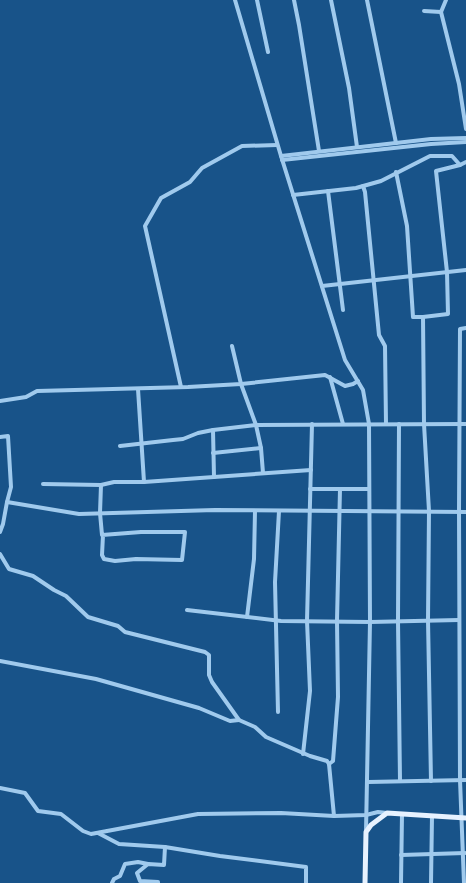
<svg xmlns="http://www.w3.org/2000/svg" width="466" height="883" font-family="Poppins,sans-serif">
<rect width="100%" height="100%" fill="#185389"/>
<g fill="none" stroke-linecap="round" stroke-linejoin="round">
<!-- minor -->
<g stroke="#a0caed" stroke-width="4">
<path d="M235,0L281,156L345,360L363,390L369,424L370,622L366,832"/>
<path d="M257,0L268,52"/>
<path d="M294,0L299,25L319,151"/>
<path d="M331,0L349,88L357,147"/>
<path d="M367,0L396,143"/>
<path d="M424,11L441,12L446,0"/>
<path d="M441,12L459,84L466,129"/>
<path d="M281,156L431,139L466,138"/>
<path d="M282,160L431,144L466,142"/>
<path d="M396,172L407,226L413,317H423L424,424L429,511L428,620L431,781"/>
<path d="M363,186L365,192L379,335L385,346L386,424"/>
<path d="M328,191L343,310"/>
<path d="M293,195L356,188L381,181L430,156H452L460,165L466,162"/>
<path d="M322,286L466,270"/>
<path d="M423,317L448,314L447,272L436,171L460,165"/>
<path d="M232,346L241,384L256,425L261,448L263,473"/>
<path d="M330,377L343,424"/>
<path d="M181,387L145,226L161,198L190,182L202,168L242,146L277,145"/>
<path d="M138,389L144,482"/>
<path d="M0,401L26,397L37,391L188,387L241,384L325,375L345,386L353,384L358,381"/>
<path d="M399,424L398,621L400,781"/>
<path d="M213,430L214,477"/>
<path d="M0,437L8,436L11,487L7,502L3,524L0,532"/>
<path d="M120,446L173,440L183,439L198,433L213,430L256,425L466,424"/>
<path d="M213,453L261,448"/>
<path d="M43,484L101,485L114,482H144L311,470"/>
<path d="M101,485L100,513L102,535L141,532H185L182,560L136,559L115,561L104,559L102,555L103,535"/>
<path d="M310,489H369"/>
<path d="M7,502L79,514L215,510L466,512"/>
<path d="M0,554L9,569L33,576L54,590L66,596L88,617L118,626L125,632L205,652L209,655V675L212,682L239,720L255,727L266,737L310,756L327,761L329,764L334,816"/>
<path d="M187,610L281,621L370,622L459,620"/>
<path d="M247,617L254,559L255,511"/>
<path d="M0,661L96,679L199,708L230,721L239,720"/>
<path d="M278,712L275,582L279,511"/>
<path d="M303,754L310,691L307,621L312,424"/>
<path d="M329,764L333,761L338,697L337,621L340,489"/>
<path d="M368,782L466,780"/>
<path d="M0,788L25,793L38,811L61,814L83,831L91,834L198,814L281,813L334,816L366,815L378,812L387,813"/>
<path d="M98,833L119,844L165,847L220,856L306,867V883"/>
<path d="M401,855L465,853"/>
<path d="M112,883L114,879L120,876L125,864L138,862L148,864"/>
<path d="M158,883V882L140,881L137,873L148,864L164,865L165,847"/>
<path d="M401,883L402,814"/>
<path d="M431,883L432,816"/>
<path d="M464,883L460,780L459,512L460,329L466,328"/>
</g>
<!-- major -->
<path stroke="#e7f2ff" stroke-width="5" d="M365,883L366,832L371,825L387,813L466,818"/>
</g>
</svg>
